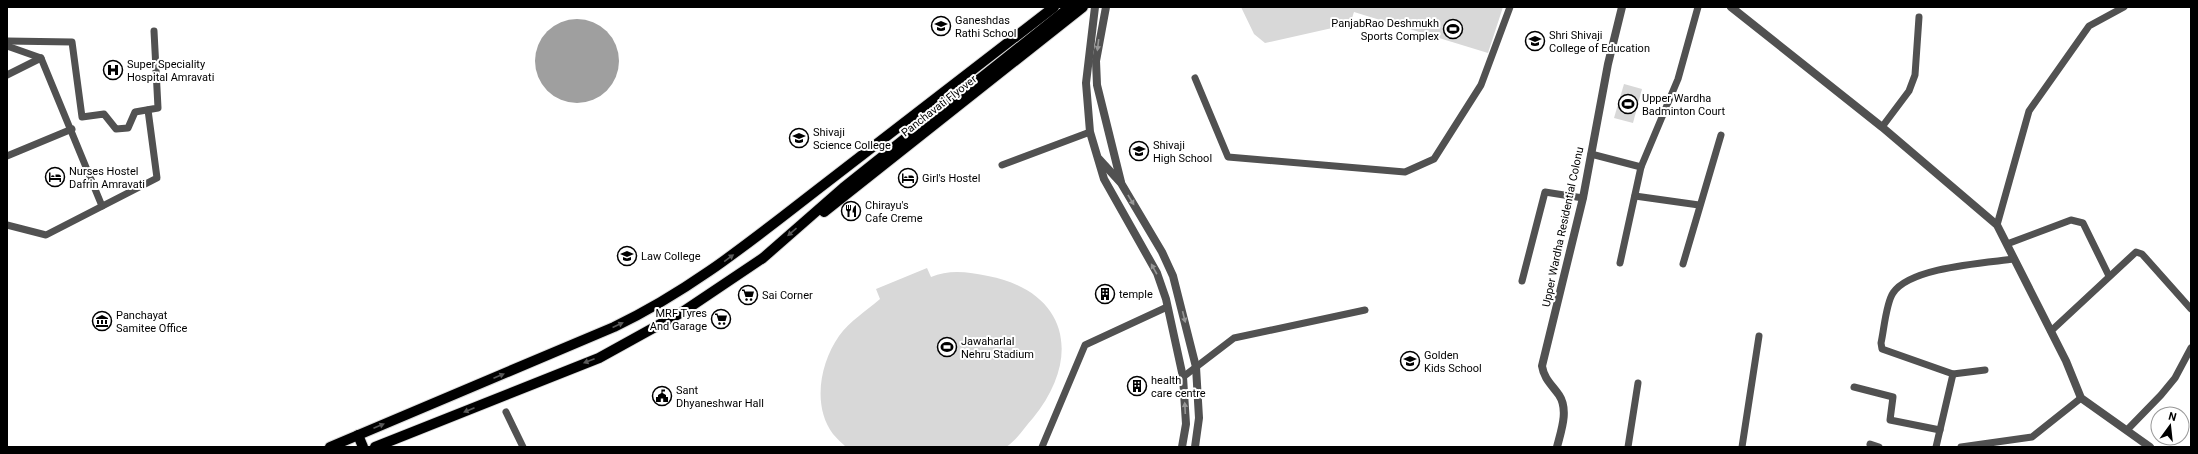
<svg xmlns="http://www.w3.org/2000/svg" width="2198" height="454" font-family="Roboto,sans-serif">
<rect width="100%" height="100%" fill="#fff"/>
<!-- green -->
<g fill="#d8d8d8">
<path d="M1241,7H1503L1488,53L1354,12L1350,24L1265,43L1254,34Z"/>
<path d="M1624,84L1642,89L1633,123L1614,118Z"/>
<path d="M927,268L931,277C949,269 969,272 988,276C1069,292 1082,358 1033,418C1024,428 1017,440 1006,447H846C842,443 837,439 833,434C812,406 820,363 839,336C850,321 866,311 880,299L876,289Z"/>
</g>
<!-- water -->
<circle fill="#9f9f9f" cx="577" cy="61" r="42"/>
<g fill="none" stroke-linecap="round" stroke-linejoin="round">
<!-- primary casing -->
<g stroke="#dbdbdb" stroke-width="12">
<g id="primary">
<path d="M824,212L1083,7"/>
<path d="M358,435L363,447"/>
<path d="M330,447L614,327C694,289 757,236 826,183C902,124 978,66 1054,7"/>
<path d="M375,447L599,358L684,311L763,258L843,188L1070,7"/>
</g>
</g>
<!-- minor -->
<g stroke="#515151" stroke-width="7">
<path d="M7,41L72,42L82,117L104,114L116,129L128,128L135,112L158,108L154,31"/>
<path d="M7,46L41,58L102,206"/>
<path d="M7,75L41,58"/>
<path d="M1195,78L1228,157L1405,172L1434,159L1481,85L1510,7"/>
<path d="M1882,127L1909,91L1915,75L1919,17"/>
<path d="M1591,154L1641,167"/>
<path d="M7,156L72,129"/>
<path d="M1002,165L1090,132"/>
<path d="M1635,196L1699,205"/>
<path d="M7,225L46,235L157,178L148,110"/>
<path d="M1997,225L2029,111L2089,26L2124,7"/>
<path d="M2007,244L2071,220L2083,223L2109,276"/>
<path d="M1620,263L1641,167L1678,79L1698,7"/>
<path d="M1683,264L1721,135"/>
<path d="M1522,281L1545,192L1583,198"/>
<path d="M2051,331L2136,252L2142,254L2191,309"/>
<path d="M1953,374L1985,370"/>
<path d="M1183,377L1234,338L1365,310"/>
<path d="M1854,387L1893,397L1890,420L1940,430"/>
<path d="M506,412L523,447"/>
<path d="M2127,430L2161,395L2175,378L2191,348"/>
<path d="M1870,444L1879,447"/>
<path d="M1042,447L1085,345L1167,307"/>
<path d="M1628,447L1638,383"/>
<path d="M1742,447L1759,336"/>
<path d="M1936,447L1953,374L1882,349L1881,343C1884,330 1886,303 1893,293C1910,267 1985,263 2014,259"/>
<path d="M1961,447L2032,437L2081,398"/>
</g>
<!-- tertiary -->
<g stroke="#515151" stroke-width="8">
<path d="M1095,7L1086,83L1090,132L1104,179L1157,273L1166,299L1183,377L1186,424L1182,447"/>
<path d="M1106,7L1096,61L1097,85L1121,182"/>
<path d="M1731,7L1882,127L1997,225L2066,361L2081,398L2150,447"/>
<path d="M1099,159L1121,183L1162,252L1173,276L1196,367L1199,418L1195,447"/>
<path d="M1557,447C1561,431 1569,410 1559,395C1552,385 1544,379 1542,366L1583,198L1608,64L1622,7"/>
</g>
<!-- primary -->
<use href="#primary" stroke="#000" stroke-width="10"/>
</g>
<!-- one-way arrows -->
<defs><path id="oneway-solid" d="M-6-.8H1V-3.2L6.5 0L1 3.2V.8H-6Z"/></defs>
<g fill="#979797">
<use href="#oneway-solid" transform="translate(1098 45) rotate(97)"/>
<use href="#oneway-solid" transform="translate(1131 200) rotate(59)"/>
<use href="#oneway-solid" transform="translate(1154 269) rotate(-119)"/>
<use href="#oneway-solid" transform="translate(1184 317) rotate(76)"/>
<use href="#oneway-solid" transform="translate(1185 408) rotate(-93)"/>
</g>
<g fill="#595959">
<use href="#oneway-solid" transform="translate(792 232) rotate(139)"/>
<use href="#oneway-solid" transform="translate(729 258) rotate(-36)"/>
<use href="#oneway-solid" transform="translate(618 325) rotate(-25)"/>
<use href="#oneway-solid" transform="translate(589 361) rotate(159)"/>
<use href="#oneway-solid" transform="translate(499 376) rotate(-23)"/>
<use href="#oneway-solid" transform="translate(469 410) rotate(157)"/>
<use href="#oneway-solid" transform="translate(379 426) rotate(-23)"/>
</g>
<!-- icons -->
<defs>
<g id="school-ring" transform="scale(1)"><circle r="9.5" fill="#fff" stroke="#000" stroke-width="1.5"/><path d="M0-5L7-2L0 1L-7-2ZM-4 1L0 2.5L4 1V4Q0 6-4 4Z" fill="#000"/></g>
<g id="stadium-ring" transform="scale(1)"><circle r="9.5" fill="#fff" stroke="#000" stroke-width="1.5"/><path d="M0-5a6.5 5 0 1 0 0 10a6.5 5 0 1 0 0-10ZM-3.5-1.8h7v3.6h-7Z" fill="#000"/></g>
<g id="university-ring" transform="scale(1)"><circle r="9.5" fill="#fff" stroke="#000" stroke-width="1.5"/><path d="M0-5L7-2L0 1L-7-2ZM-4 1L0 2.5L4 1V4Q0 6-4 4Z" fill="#000"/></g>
<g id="hospital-ring" transform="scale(1)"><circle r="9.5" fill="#fff" stroke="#000" stroke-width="1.5"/><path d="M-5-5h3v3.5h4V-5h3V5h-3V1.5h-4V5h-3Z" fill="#000"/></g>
<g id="hotel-ring" transform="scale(1)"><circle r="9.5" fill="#fff" stroke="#000" stroke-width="1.5"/><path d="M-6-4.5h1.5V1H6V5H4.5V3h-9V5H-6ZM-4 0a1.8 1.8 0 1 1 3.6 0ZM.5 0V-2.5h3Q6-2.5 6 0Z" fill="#000"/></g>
<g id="restaurant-ring" transform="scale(1)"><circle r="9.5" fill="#fff" stroke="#000" stroke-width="1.5"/><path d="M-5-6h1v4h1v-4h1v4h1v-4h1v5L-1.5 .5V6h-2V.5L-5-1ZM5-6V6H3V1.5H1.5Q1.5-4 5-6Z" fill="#000"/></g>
<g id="building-ring" transform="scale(1)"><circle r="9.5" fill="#fff" stroke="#000" stroke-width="1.5"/><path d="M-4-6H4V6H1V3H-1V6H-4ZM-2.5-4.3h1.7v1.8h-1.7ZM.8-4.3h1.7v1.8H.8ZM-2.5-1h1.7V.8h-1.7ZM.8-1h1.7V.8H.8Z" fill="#000"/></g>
<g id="supermarket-ring" transform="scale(1)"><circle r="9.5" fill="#fff" stroke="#000" stroke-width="1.5"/><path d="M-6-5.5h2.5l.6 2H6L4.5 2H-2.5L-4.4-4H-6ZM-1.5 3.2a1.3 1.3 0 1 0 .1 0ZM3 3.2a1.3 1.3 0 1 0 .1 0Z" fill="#000"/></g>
<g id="museum-ring" transform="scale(1)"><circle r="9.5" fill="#fff" stroke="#000" stroke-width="1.5"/><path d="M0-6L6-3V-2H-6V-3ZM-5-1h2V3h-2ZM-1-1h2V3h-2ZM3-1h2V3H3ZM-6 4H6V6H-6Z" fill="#000"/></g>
<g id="civic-ring" transform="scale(1)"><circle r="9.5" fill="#fff" stroke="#000" stroke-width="1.5"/><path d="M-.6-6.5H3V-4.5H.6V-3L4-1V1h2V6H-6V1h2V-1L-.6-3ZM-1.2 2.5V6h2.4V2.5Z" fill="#000"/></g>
</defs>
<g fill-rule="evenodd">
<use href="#school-ring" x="941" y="26"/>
<use href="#stadium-ring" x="1453" y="29"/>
<use href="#university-ring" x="1535" y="41"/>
<use href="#hospital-ring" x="113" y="70"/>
<use href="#stadium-ring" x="1628" y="104"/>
<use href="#university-ring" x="799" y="138"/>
<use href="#school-ring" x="1139" y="151"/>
<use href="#hotel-ring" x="55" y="177"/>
<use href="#hotel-ring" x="908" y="178"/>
<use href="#restaurant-ring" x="851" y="211"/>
<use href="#university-ring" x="627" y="256"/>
<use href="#building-ring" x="1105" y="294"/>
<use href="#supermarket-ring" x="748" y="295"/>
<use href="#supermarket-ring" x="721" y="319"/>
<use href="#museum-ring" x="102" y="321"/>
<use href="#stadium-ring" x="947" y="347"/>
<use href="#school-ring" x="1410" y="361"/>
<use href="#building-ring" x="1137" y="386"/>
<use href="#civic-ring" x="662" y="396"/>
</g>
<g text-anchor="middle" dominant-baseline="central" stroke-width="4" stroke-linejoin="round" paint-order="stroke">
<!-- poi labels -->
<g font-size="11" fill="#000" stroke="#fff" text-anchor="start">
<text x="955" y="20">Ganeshdas<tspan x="955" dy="13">Rathi School</tspan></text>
<text x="1439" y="23" text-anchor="end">PanjabRao Deshmukh<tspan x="1439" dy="13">Sports Complex</tspan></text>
<text x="1549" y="35">Shri Shivaji<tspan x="1549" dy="13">College of Education</tspan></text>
<text x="127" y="64">Super Speciality<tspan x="127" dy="13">Hospital Amravati</tspan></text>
<text x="1642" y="98">Upper Wardha<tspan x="1642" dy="13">Badminton Court</tspan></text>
<text x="813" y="132">Shivaji<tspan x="813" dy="13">Science College</tspan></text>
<text x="1153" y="145">Shivaji<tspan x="1153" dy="13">High School</tspan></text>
<text x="69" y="171">Nurses Hostel<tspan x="69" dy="13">Dafrin Amravati</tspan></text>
<text x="922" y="178">Girl's Hostel</text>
<text x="865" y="205">Chirayu's<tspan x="865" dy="13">Cafe Creme</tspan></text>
<text x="641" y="256">Law College</text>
<text x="1119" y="294">temple</text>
<text x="762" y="295">Sai Corner</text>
<text x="707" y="313" text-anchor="end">MRF Tyres<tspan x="707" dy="13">And Garage</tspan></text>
<text x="116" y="315">Panchayat<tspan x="116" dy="13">Samitee Office</tspan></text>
<text x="961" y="341">Jawaharlal<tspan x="961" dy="13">Nehru Stadium</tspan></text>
<text x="1424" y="355">Golden<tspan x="1424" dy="13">Kids School</tspan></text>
<text x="1151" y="380">health<tspan x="1151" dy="13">care centre</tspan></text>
<text x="676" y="390">Sant<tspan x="676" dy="13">Dhyaneshwar Hall</tspan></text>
</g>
<!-- street labels -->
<g font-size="11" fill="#000" stroke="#fff">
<text transform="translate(939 106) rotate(-38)">Panchavati Flyover</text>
<text transform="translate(1563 227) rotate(-78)">Upper Wardha Residential Colonu</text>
</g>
</g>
<!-- border -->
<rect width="2198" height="454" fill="none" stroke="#000000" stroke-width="16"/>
<!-- north arrow -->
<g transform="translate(2170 426) rotate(15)"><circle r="19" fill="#ffffff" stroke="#999999"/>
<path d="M0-3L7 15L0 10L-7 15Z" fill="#000000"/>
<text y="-6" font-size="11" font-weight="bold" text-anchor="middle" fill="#000000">N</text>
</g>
</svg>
